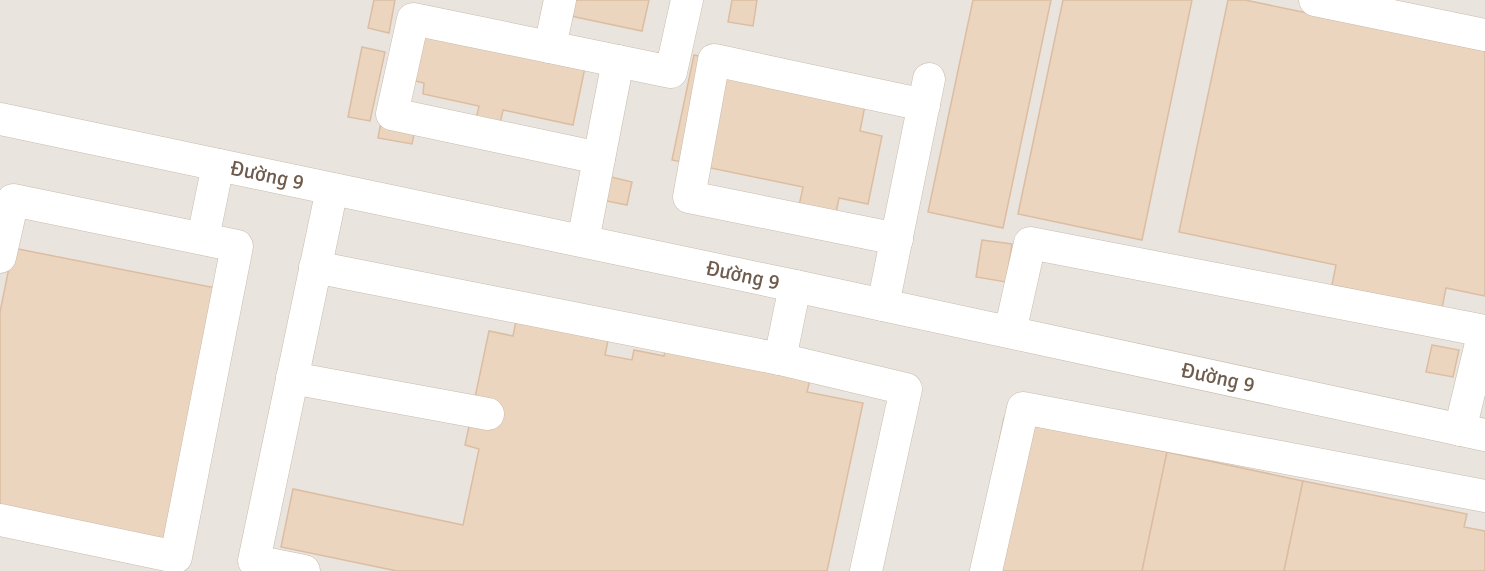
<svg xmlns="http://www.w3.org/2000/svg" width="1485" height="571" font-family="Signika,sans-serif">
<rect width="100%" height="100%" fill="#f9f3e4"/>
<!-- industrial -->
<rect fill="#e9e4de" x="0" y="0" width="1485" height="571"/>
<!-- building -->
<g fill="#ebd5bf" stroke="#dcbda2" stroke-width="1.5">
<path d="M374,0H395L389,33L368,28Z"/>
<path d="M544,0H649L642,31L542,10Z"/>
<path d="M732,0H757L753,26L728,22Z"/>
<path d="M973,0H1051L1003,228L928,212Z"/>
<path d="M1063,0H1192L1142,240L1018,214Z"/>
<path d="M1228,0H1245L1485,50V296L1446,288L1442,308L1332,285L1336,265L1179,232Z"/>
<path d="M423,19L588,53L573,125L503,110L498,133L474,128L479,106L423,94L424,83L411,80Z"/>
<path d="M362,47L385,52L370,121L348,117Z"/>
<path d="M694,55L868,90L860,131L882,136L868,204L839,198L836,213L799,206L803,187L672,160Z"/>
<path d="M382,117L416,125L412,144L378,138Z"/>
<path d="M607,176L632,182L627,205L602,200Z"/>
<path d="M982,240L1012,244L1006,282L976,277Z"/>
<path d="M13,248L221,289L167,550L0,516V312Z"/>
<path d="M518,311L610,331L605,355L632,360L634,350L664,356L667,342L812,372L807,392L863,403L827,571H397L281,547L293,489L463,525L479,449L465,445L489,331L513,336Z"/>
<path d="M1432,345L1459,350L1453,377L1426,372Z"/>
<path d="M1004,418L1167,452L1142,571H973Z"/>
<path d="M1167,452L1303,481L1284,571H1142Z"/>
<path d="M1303,481L1467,514L1464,527L1485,531V571H1284Z"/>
</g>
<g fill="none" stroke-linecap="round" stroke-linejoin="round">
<!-- minor casing -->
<g stroke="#c9bbac" stroke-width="33">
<g id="minor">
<path d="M1315,0L1485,35"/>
<path d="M550,47L560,0"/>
<path id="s1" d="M0,119L795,286L1485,435"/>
<path d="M599,158L392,114L413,19L671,72L687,0"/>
<path d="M203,238L218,165"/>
<path d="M897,239L689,197L714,60L924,105"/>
<path d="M583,241L618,61"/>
<path d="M0,257L13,200L237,246L176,557L0,520"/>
<path d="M315,267L780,359L906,389L866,571"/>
<path d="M883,305L929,79"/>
<path d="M1010,332L1030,243L1485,331"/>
<path d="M780,359L795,286"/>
<path d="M292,378L488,414"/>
<path d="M1460,430L1484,331"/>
<path d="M304,571L254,561L332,189"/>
<path d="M986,571L1023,408L1485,496"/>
</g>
</g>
<!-- minor -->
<use href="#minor" stroke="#fff" stroke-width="32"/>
</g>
<g text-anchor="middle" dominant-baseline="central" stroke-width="5" stroke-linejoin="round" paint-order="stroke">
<!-- street labels -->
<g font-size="21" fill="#6f5c4d" stroke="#fdf7ea">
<text stroke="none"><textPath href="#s1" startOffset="273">Đường 9</textPath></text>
<text stroke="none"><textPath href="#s1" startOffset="759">Đường 9</textPath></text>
<text stroke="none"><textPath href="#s1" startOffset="1245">Đường 9</textPath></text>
</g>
</g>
</svg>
